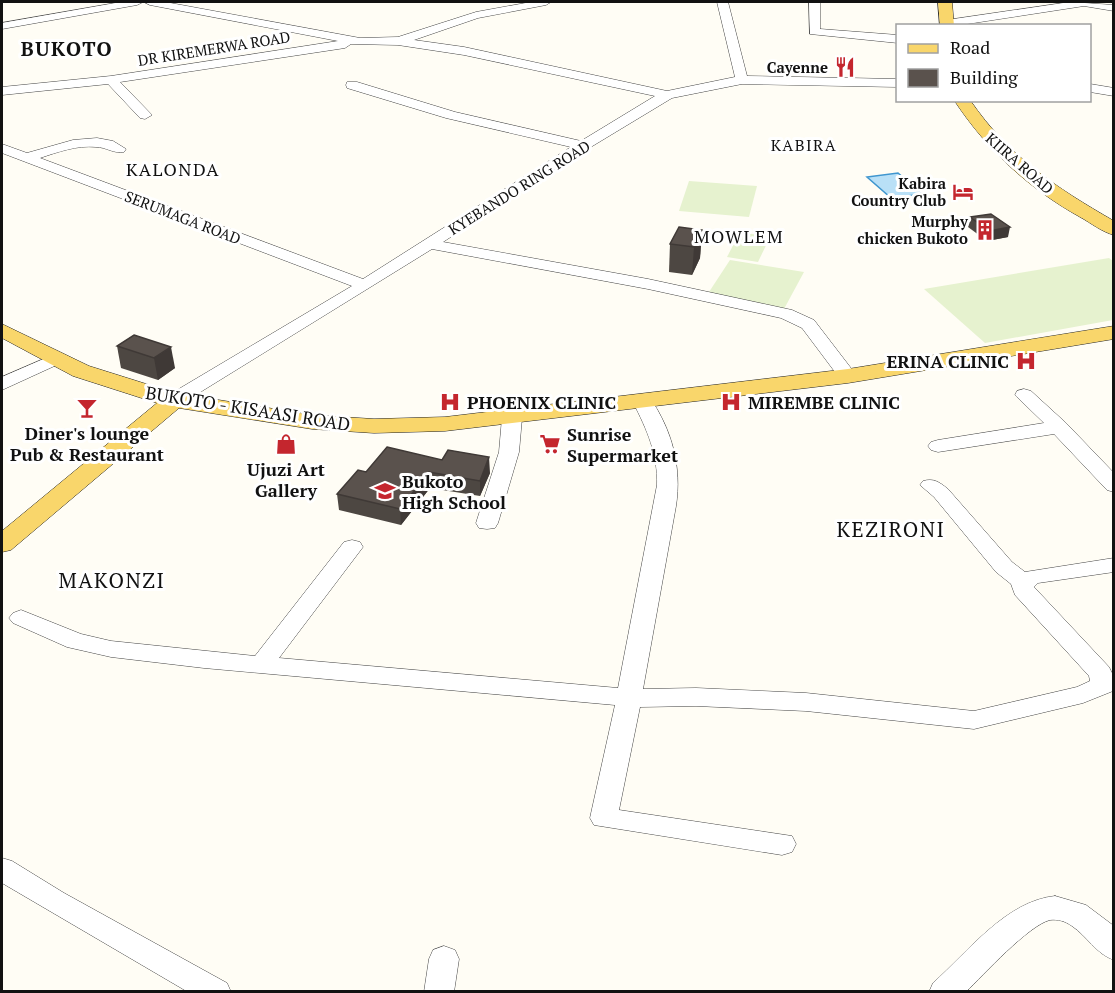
<svg xmlns="http://www.w3.org/2000/svg" width="1115" height="993" font-family="'PT Serif',serif">
<rect width="100%" height="100%" fill="#fffdf5"/>
<!-- pitch -->
<g fill="#e6f2cf">
<path d="M689,181L757,186L749,217L679,211Z"/>
<path d="M740,232L770,237L758,262L727,257Z"/>
<path d="M1109,258L1113,261V320L985,343L924,289Z"/>
<path d="M730,260L804,272L784,309L707,295Z"/>
</g>
<!-- water -->
<path fill="#b9e0f7" stroke="#3f96cf" stroke-width="1.5" d="M898,173L923,194L891,198L867,177Z"/>
<g fill="none" stroke-linecap="round" stroke-linejoin="round">
<!-- minor casing -->
<g stroke="#444" stroke-width="1">
<g id="minor">
<path d="M121,2H143L137,5L2,29V23Z"/>
<path d="M144,2H165L360,38L398,37L476,12L531,2H551L546,5L478,18L414,40L464,47L667,91L735,77L717,2H728L747,76L898,79V87L742,84L672,98L566,162L443,242L648,279L792,310L814,320L857,376L855,380H841L802,328L781,318L648,289L432,249L181,404H167L164,400L167,396L352,286L2,153V144L27,153L73,140L97,138L113,141L126,149L124,152C114,154 106,147 96,147C77,145 58,152 40,158L363,279L571,147L446,118L347,88L346,85L347,82H357L455,112L581,141L655,96L464,55L398,45L351,44L345,48L120,82L152,115L145,119L140,118L108,84L2,95V87L111,76L338,41L150,5Z"/>
<path d="M809,2H820V29L898,35V43L810,34Z"/>
<path d="M1070,2L1114,5V11L1084,6L954,26H943L941,23L947,20Z"/>
<path d="M1090,84L1114,88V96L1090,92Z"/>
<path d="M55,354L61,355L64,359L61,363L2,390V377Z"/>
<path d="M1024,389L1031,391L1066,423L1114,473V492L1107,490L1054,434L938,452L931,450L928,446L931,442L938,440L1044,423L1015,395L1017,391Z"/>
<path d="M643,396L650,398C672,430 682,467 676,506L643,689L696,688L806,693L974,711L1077,687L1090,681L1089,676L1015,595L1011,584L996,572L934,497L920,485L923,481C934,478 939,482 948,489L1012,562L1025,572L1114,558V572L1038,583L1034,587L1109,667L1114,677L1113,691L1083,703L974,729L806,711L696,706L640,707L619,810L792,836L796,844L792,852L782,855L594,825L590,818L615,705L204,668L111,657L67,647L13,623L9,618L13,613L21,610L81,634L111,641L255,656L344,542L352,540L360,542L363,547L279,658L618,688L657,485C658,454 647,430 633,402L636,398Z"/>
<path d="M512,412L519,414L522,418L519,452L498,523L495,528L487,529L479,528L476,523L499,452L502,418L505,414Z"/>
<path d="M2,858L12,861L64,893L227,983L231,992H188L2,883Z"/>
<path d="M1055,896L1086,905L1114,926V960C1096,954 1087,936 1072,926C1065,921 1058,919 1050,920C1029,925 983,975 966,992H929L933,983C968,952 1006,901 1055,896Z"/>
<path d="M444,946L455,950L459,959L454,992H424L429,959L433,950Z"/>
</g>
</g>
<!-- major casing -->
<g stroke="#222" stroke-width="1">
<g id="major">
<path d="M938,2H952L954,26H940Z"/>
<path d="M954,100H970C1009,157 1055,187 1114,221V235C1102,232 1091,223 1080,217C1028,188 987,150 954,100Z"/>
<path d="M2,324L89,366L175,393L312,415L374,419L445,417L848,369L1114,326V339L848,383L445,431L374,433L312,429L179,408L11,550L2,552V531L157,403L73,376L2,338Z"/>
</g>
</g>
<!-- minor -->
<use href="#minor" fill="#fff" fill-rule="evenodd"/>
<!-- major -->
<use href="#major" fill="#f9d66b" fill-rule="evenodd"/>
</g>
<!-- wall -->
<g fill="#4d4742">
<path d="M970,217L1008,237L987,241L968,227Z"/>
<path d="M702,230L700,258L692,275L669,272L670,244Z"/>
<path d="M134,335L175,368L158,380L121,368L117,346Z"/>
<path d="M442,460L490,473L480,496L430,488L401,525L339,510L337,494L366,472Z"/>
</g>
<!-- shaded-wall -->
<g fill="#3f3936">
<path d="M1010,227L1008,237L987,241L989,231Z"/>
<path d="M702,230L700,258L692,275L694,247Z"/>
<path d="M171,347L175,368L158,380L154,358Z"/>
<path d="M489,457L490,473L480,496V481Z"/>
<path d="M429,472L430,488L401,525L400,509Z"/>
</g>
<!-- building -->
<g fill="#5a524d" stroke="#3f3936" stroke-width="1.5">
<path d="M991,214L1010,227L989,231L970,217Z"/>
<path d="M679,227L702,230L694,247L670,244Z"/>
<path d="M134,335L171,347L154,358L117,346Z"/>
<path d="M387,447L442,460L448,450L489,457L480,481L429,472L400,509L337,494L358,470L366,472Z"/>
</g>
<!-- icons -->
<defs>
<g id="restaurant-bare" transform="scale(1.62)"><path d="M-5-6h1v4h1v-4h1v4h1v-4h1v5L-1.5 .5V6h-2V.5L-5-1ZM5-6V6H3V1.5H1.5Q1.5-4 5-6Z" fill="#c4262e" stroke="#fff" stroke-width="2.5" paint-order="stroke"/></g>
<g id="hotel-bare" transform="scale(1.62)"><path d="M-6-4.5h1.5V1H6V5H4.5V3h-9V5H-6ZM-4 0a1.8 1.8 0 1 1 3.6 0ZM.5 0V-2.5h3Q6-2.5 6 0Z" fill="#c4262e" stroke="#fff" stroke-width="2.5" paint-order="stroke"/></g>
<g id="building-bare" transform="scale(1.62)"><path d="M-4-6H4V6H1V3H-1V6H-4ZM-2.5-4.3h1.7v1.8h-1.7ZM.8-4.3h1.7v1.8H.8ZM-2.5-1h1.7V.8h-1.7ZM.8-1h1.7V.8H.8Z" fill="#c4262e" stroke="#fff" stroke-width="2.5" paint-order="stroke"/></g>
<g id="hospital-bare" transform="scale(1.62)"><path d="M-5-5h3v3.5h4V-5h3V5h-3V1.5h-4V5h-3Z" fill="#c4262e" stroke="#fff" stroke-width="2.5" paint-order="stroke"/></g>
<g id="bar-bare" transform="scale(1.62)"><path d="M-6-5H6L.8 .8V4.5H3.5V6h-7V4.5H-.8V.8Z" fill="#c4262e" stroke="#fff" stroke-width="2.5" paint-order="stroke"/></g>
<g id="shop-bare" transform="scale(1.62)"><path d="M-5-2.5h2.3a2.7 3.5 0 0 1 5.4 0H5L5.5 6h-11ZM-1.5-2.5h3a1.5 2.3 0 0 0-3 0Z" fill="#c4262e" stroke="#fff" stroke-width="2.5" paint-order="stroke"/></g>
<g id="supermarket-bare" transform="scale(1.62)"><path d="M-6-5.5h2.5l.6 2H6L4.5 2H-2.5L-4.4-4H-6ZM-1.5 3.2a1.3 1.3 0 1 0 .1 0ZM3 3.2a1.3 1.3 0 1 0 .1 0Z" fill="#c4262e" stroke="#fff" stroke-width="2.5" paint-order="stroke"/></g>
<g id="school-bare" transform="scale(1.62)"><path d="M0-5L7-2L0 1L-7-2ZM-4 1L0 2.5L4 1V4Q0 6-4 4Z" fill="#c4262e" stroke="#fff" stroke-width="2.5" paint-order="stroke"/></g>
</defs>
<g fill-rule="evenodd">
<use href="#restaurant-bare" x="845" y="67"/>
<use href="#hotel-bare" x="963" y="192"/>
<use href="#building-bare" x="985" y="230"/>
<use href="#hospital-bare" x="1026" y="361"/>
<use href="#hospital-bare" x="450" y="402"/>
<use href="#hospital-bare" x="731" y="402"/>
<use href="#bar-bare" x="87" y="408"/>
<use href="#shop-bare" x="286" y="444"/>
<use href="#supermarket-bare" x="550" y="444"/>
<use href="#school-bare" x="385" y="491"/>
</g>
<g text-anchor="middle" dominant-baseline="central" stroke-width="6" stroke-linejoin="round" paint-order="stroke">
<!-- far-street labels -->
<g font-size="15" fill="#111" stroke="#fff">
<text transform="translate(214 48) rotate(-9)">DR KIREMERWA ROAD</text>
<text transform="translate(1020 163) rotate(41)">KIIRA ROAD</text>
<text transform="translate(519 187) rotate(-32)">KYEBANDO RING ROAD</text>
<text transform="translate(183 217) rotate(21)">SERUMAGA ROAD</text>
</g>
<!-- far-poi labels -->
<g font-size="15" font-weight="bold" fill="#111" stroke="#fff" text-anchor="end">
<text x="828" y="67">Cayenne</text>
<text x="946" y="183">Kabira<tspan x="946" dy="17">Country Club</tspan></text>
<text x="968" y="221">Murphy<tspan x="968" dy="17">chicken Bukoto</tspan></text>
</g>
<!-- far-neighbourhood labels -->
<g font-size="16" letter-spacing="1.5" fill="#111" stroke="#fff">
<text x="804" y="145">KABIRA</text>
</g>
<!-- far-quarter labels -->
<g font-size="18" letter-spacing="1.5" fill="#111" stroke="#fff">
<text x="173" y="169">KALONDA</text>
<text x="739" y="236">MOWLEM</text>
</g>
<!-- poi labels -->
<g font-size="18" font-weight="bold" fill="#111" stroke="#fff" text-anchor="start">
<text x="1009" y="361" text-anchor="end">ERINA CLINIC</text>
<text x="467" y="402">PHOENIX CLINIC</text>
<text x="748" y="402">MIREMBE CLINIC</text>
<text x="87" y="433" text-anchor="middle">Diner's lounge<tspan x="87" dy="21">Pub &amp; Restaurant</tspan></text>
<text x="567" y="434">Sunrise<tspan x="567" dy="21">Supermarket</tspan></text>
<text x="286" y="469" text-anchor="middle">Ujuzi Art<tspan x="286" dy="21">Gallery</tspan></text>
<text x="402" y="481">Bukoto<tspan x="402" dy="21">High School</tspan></text>
</g>
<!-- street labels -->
<g font-size="18" fill="#111" stroke="#fff">
<text transform="translate(248 408) rotate(9)">BUKOTO - KISAASI ROAD</text>
</g>
<!-- far-district labels -->
<g font-size="20" font-weight="bold" letter-spacing="1.5" fill="#111" stroke="#fff">
<text x="67" y="48">BUKOTO</text>
</g>
<!-- quarter labels -->
<g font-size="21" letter-spacing="1.5" fill="#111" stroke="#fff">
<text x="891" y="529">KEZIRONI</text>
<text x="112" y="580">MAKONZI</text>
</g>
</g>
<!-- border -->
<rect width="1115" height="993" fill="none" stroke="#111111" stroke-width="6"/>
<!-- legend -->
<rect x="896" y="24" width="195" height="78" fill="#ffffff" stroke="#a0a0a0" stroke-width="1.5"/>
<rect x="908" y="44" width="30" height="9" fill="#f9d66b" stroke="#a0a0a0" stroke-width="1.5"/>
<text x="950" y="54" font-size="18" fill="#111111">Road</text>
<rect x="908" y="69" width="30" height="18" fill="#5a524d" stroke="#a0a0a0" stroke-width="1.5"/>
<text x="950" y="84" font-size="18" fill="#111111">Building</text>
</svg>
